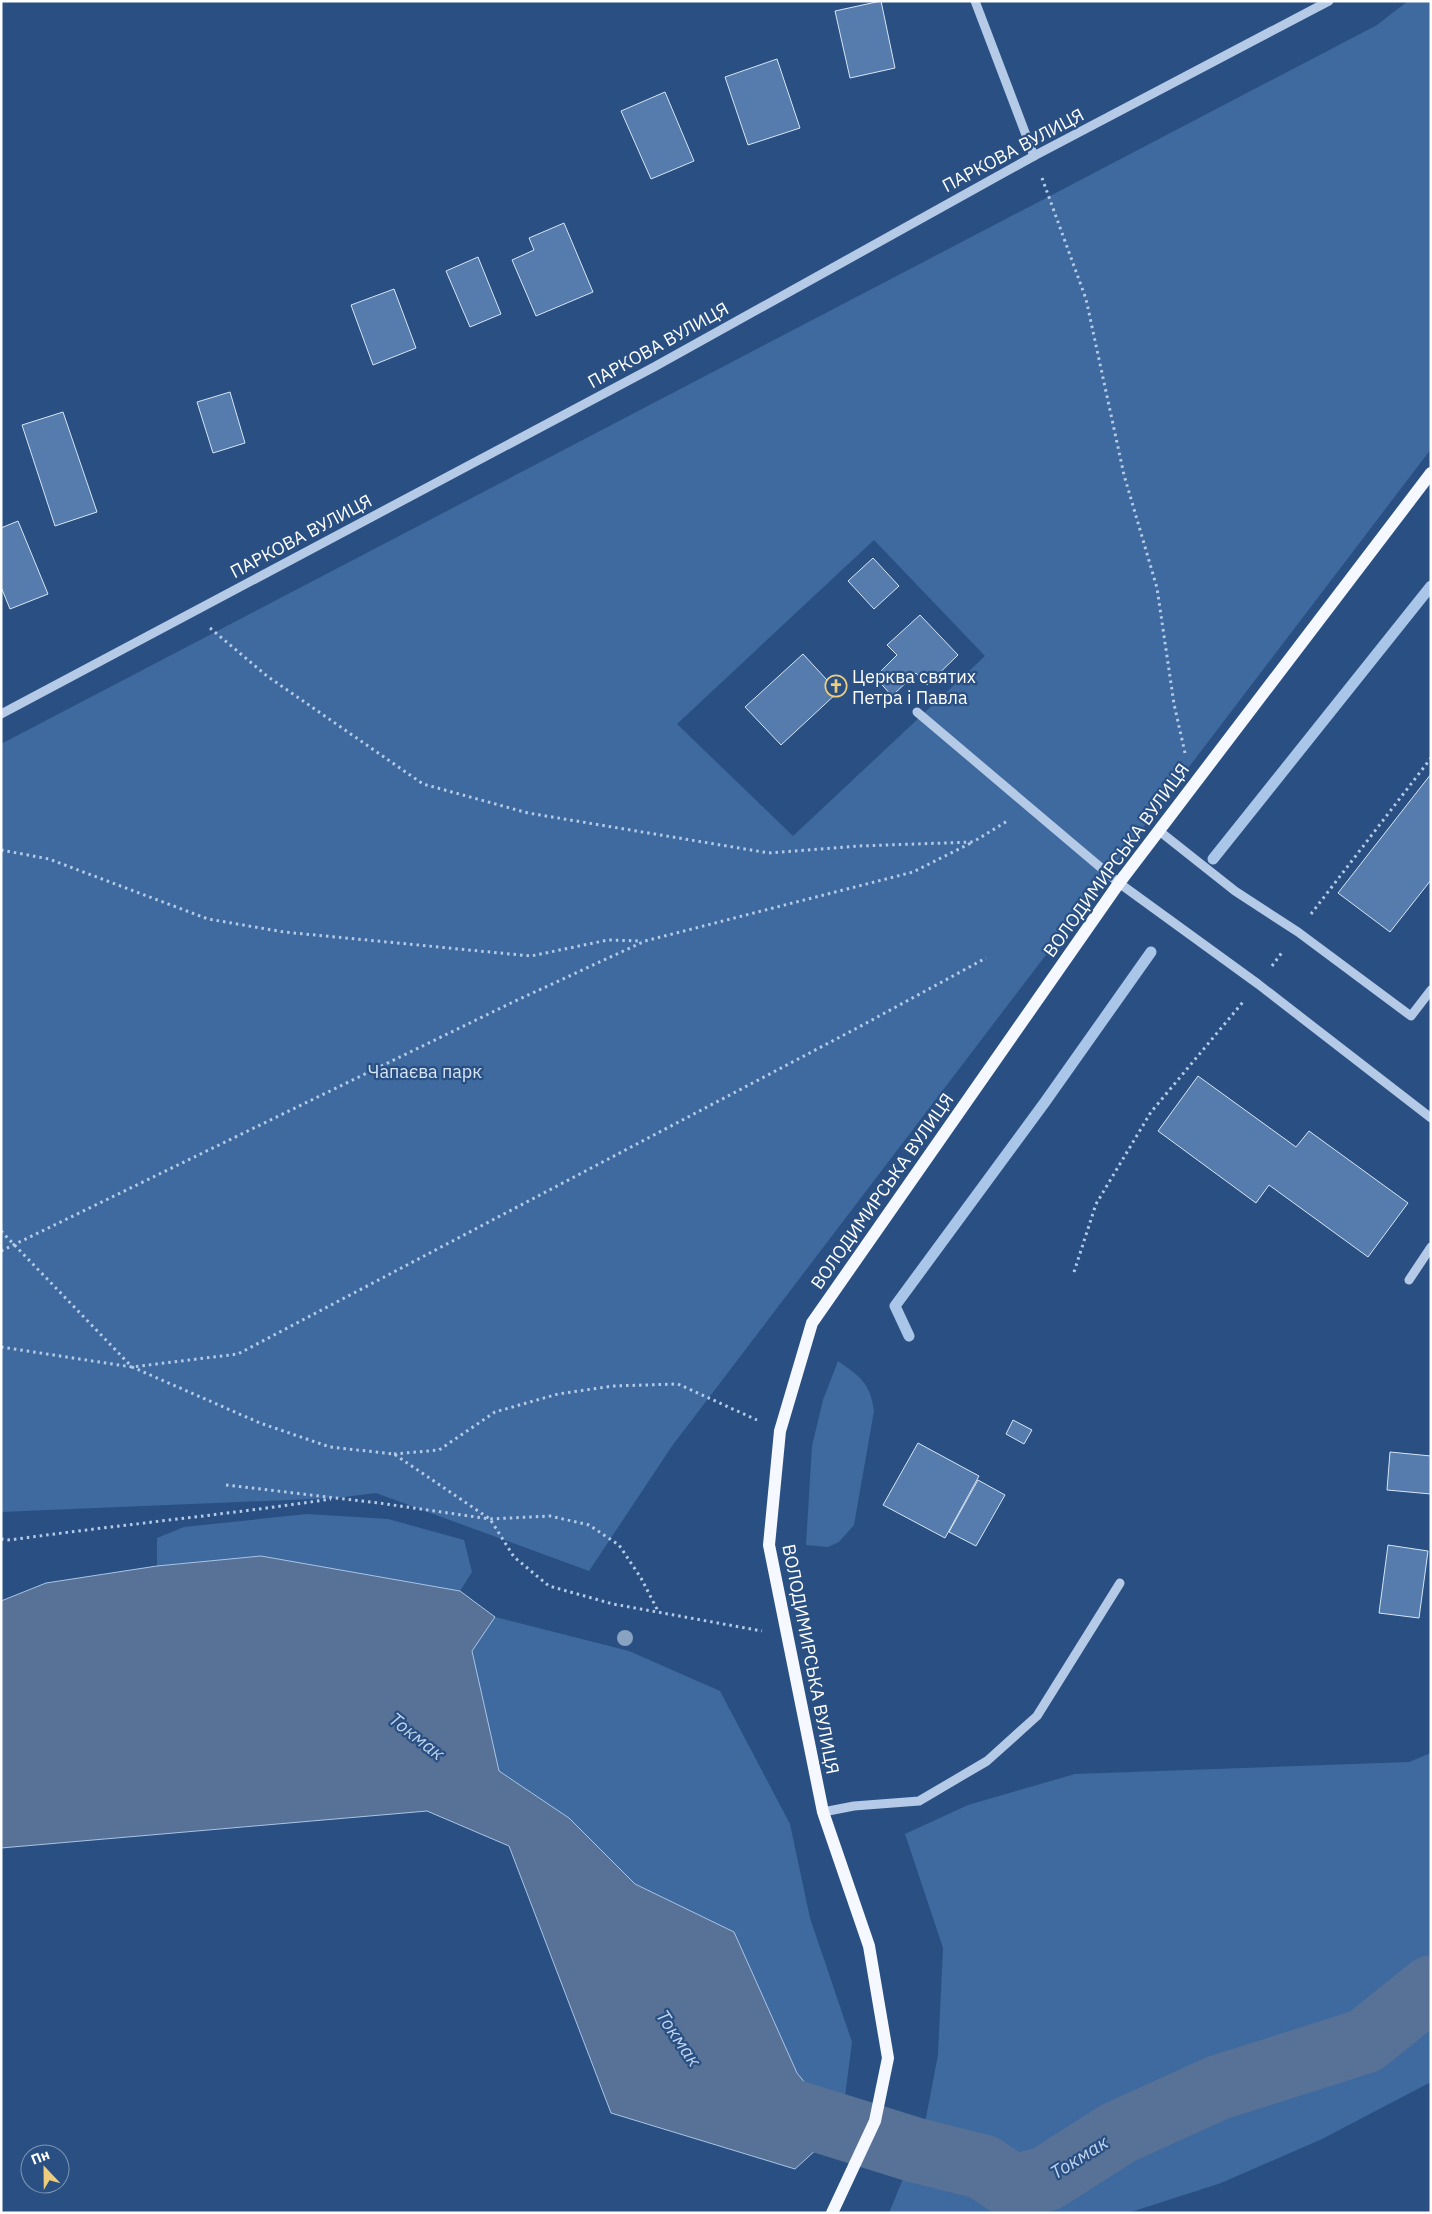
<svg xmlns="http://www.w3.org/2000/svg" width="1432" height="2214" font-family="'IBM Plex Sans',sans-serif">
<rect width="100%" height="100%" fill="#2a5083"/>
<!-- green -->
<g fill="#3f6a9f" fill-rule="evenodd">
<path d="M1408,1H1431V449L672,1446L589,1571L376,1493L336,1498L1,1512V744L1377,25ZM874,540L985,656L793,836L677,724Z"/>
<path d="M838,1361C860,1377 870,1382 874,1411L854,1525L839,1542L828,1547L806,1545L812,1446L823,1400Z"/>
<path d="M307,1514L388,1519L464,1540L472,1572L460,1591L261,1556L157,1566V1538L184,1527Z"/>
<path d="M495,1617L629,1651L720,1691L790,1824L810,1918L852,2042L841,2127L797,2073L734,1932L635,1884L569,1818L499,1771L472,1650Z"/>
<path d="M1431,1753V2082L1322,2139L1221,2183L1128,2213H889L924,2128L938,2055L943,1948L905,1834L968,1805L1075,1774L1409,1762Z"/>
</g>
<!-- water -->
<path fill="#577296" stroke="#a9c5e7" d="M261,1556L460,1591L495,1617L472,1651L499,1771L569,1818L635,1884L734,1932L797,2073L841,2127L795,2169L611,2113L509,1846L427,1811L1,1848V1601L46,1583L157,1566Z"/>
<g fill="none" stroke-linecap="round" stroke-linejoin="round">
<!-- stream -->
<g stroke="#a9c5e7" stroke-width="11">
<path d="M1213,859L1431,586"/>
<path d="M909,1336L895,1306L1045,1102L1151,952"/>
</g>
<!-- river -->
<path stroke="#577296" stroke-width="65" d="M755,2100L915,2150L983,2167L1013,2187L1046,2179L1118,2133L1217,2088L1365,2041L1431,1988"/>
</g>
<!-- building -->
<g fill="#567cad" stroke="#d7e5f5">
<path d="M881,1L895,68L850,78L835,11Z"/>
<path d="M777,59L800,128L748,145L725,77Z"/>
<path d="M665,92L694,161L651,179L621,111Z"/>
<path d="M564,223L593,292L536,316L512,260L534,250L529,238Z"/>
<path d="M478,257L501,314L470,327L446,271Z"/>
<path d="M394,289L416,348L373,365L351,305Z"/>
<path d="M230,392L245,443L213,453L197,402Z"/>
<path d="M63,412L97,512L55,526L22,425Z"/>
<path d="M18,521L48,594L10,609L1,587V528Z"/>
<path d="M873,558L899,586L874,609L848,581Z"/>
<path d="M920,615L958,655L927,685L916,673L892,696L875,677L897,655L887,645Z"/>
<path d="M803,654L838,692L781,745L745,707Z"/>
<path d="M1431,774V880L1390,932L1338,893Z"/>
<path d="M1198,1076L1296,1147L1309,1131L1408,1203L1368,1257L1269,1185L1256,1203L1158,1131Z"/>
<path d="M1013,1420L1032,1430L1024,1444L1006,1434Z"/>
<path d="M918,1443L979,1476L945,1538L883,1505Z"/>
<path d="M1390,1452L1431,1456V1494L1387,1490Z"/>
<path d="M978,1480L1005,1495L976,1546L949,1532Z"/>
<path d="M1388,1545L1428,1551L1419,1618L1379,1613Z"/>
</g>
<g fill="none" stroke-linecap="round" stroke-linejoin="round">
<!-- path -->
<g stroke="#b4cae6" stroke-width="3" stroke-dasharray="2.5 4" stroke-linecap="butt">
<path d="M1042,178L1086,299L1124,475L1157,588L1174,704L1185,753"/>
<path d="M210,628L267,676L423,784L528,813L769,853L858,846L973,842L1009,820"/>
<path d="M1,850L49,859L208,919L284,932L531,956L608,940L642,941"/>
<path d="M1311,914L1431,758"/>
<path d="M1272,966L1283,951"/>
<path d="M1,1231L132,1367L260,1423L330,1447L394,1454L490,1519L514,1557L549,1586L613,1604L762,1631"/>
<path d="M1,1251L511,1003L645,941L913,872L973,842"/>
<path d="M1074,1272L1096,1204L1151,1112L1243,1002"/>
<path d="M1,1347L132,1367L238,1354L859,1027L986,958"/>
<path d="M394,1454L439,1450L495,1412L558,1394L613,1386L678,1384L757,1420"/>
<path d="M226,1485L379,1503L490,1519L550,1516L589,1525L619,1545L641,1578L658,1611"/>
<path d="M1,1539L10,1540C117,1525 224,1515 331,1499"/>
</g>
<!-- minor -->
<g stroke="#b4cae6" stroke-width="9">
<path d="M975,1L1034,156"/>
<path d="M917,712L1119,883L1258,984L1431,1118"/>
<path d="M1,714L654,367L1034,156L1329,1"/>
<path d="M1158,830L1235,891L1298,932L1411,1016L1431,990"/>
<path d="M1409,1280L1431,1247"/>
<path d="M823,1812L854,1806L919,1801L987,1761L1037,1716L1120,1583"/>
</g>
<!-- major -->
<path stroke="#f5f8fe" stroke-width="12" d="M832,2213L875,2121L888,2058L869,1946L823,1812L769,1545L780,1431L812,1323L1119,883L1431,473"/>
</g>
<!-- trees -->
<circle fill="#89a2c2" cx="625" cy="1638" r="8"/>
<!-- icons -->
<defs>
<g id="church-ring" transform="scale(1.125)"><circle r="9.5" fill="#2a5083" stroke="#edcd7c" stroke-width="1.5"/><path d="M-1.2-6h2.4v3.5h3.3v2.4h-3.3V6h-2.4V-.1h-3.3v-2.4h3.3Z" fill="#edcd7c"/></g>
</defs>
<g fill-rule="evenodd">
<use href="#church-ring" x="836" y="686"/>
</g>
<g text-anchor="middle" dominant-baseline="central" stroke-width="4.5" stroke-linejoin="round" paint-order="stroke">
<!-- street labels -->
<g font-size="18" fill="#fff" stroke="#2a5083">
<text transform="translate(1013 150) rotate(-28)">ПАРКОВА ВУЛИЦЯ</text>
<text transform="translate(658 345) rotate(-29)">ПАРКОВА ВУЛИЦЯ</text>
<text transform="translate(301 536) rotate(-28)">ПАРКОВА ВУЛИЦЯ</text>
<text transform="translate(1116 860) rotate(-54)">ВОЛОДИМИРСЬКА ВУЛИЦЯ</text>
<text transform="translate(882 1191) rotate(-55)">ВОЛОДИМИРСЬКА ВУЛИЦЯ</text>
<text transform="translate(811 1659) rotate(79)">ВОЛОДИМИРСЬКА ВУЛИЦЯ</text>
</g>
<!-- poi labels -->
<g font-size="18" fill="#fff" stroke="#2a5083" text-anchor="start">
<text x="852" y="676">Церква святих<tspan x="852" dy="21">Петра і Павла</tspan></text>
</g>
<!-- park labels -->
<g font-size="18" fill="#d7e5f5" stroke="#2a5083">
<text x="425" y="1071">Чапаєва парк</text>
</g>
<!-- water labels -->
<g font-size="19" font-style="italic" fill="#bfd4ee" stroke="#2a5083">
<text transform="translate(417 1736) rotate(38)">Токмак</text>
<text transform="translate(679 2038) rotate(56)">Токмак</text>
<text transform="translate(1079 2157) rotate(-32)">Токмак</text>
</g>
</g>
<!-- border -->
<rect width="1432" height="2214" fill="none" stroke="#ffffff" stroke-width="5"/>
<!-- north arrow -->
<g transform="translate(45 2169) rotate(338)"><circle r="24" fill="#2a5083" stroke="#7f96b5"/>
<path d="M0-4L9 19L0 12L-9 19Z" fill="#edcd7c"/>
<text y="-8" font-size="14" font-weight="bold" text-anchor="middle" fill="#ffffff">Пн</text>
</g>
</svg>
